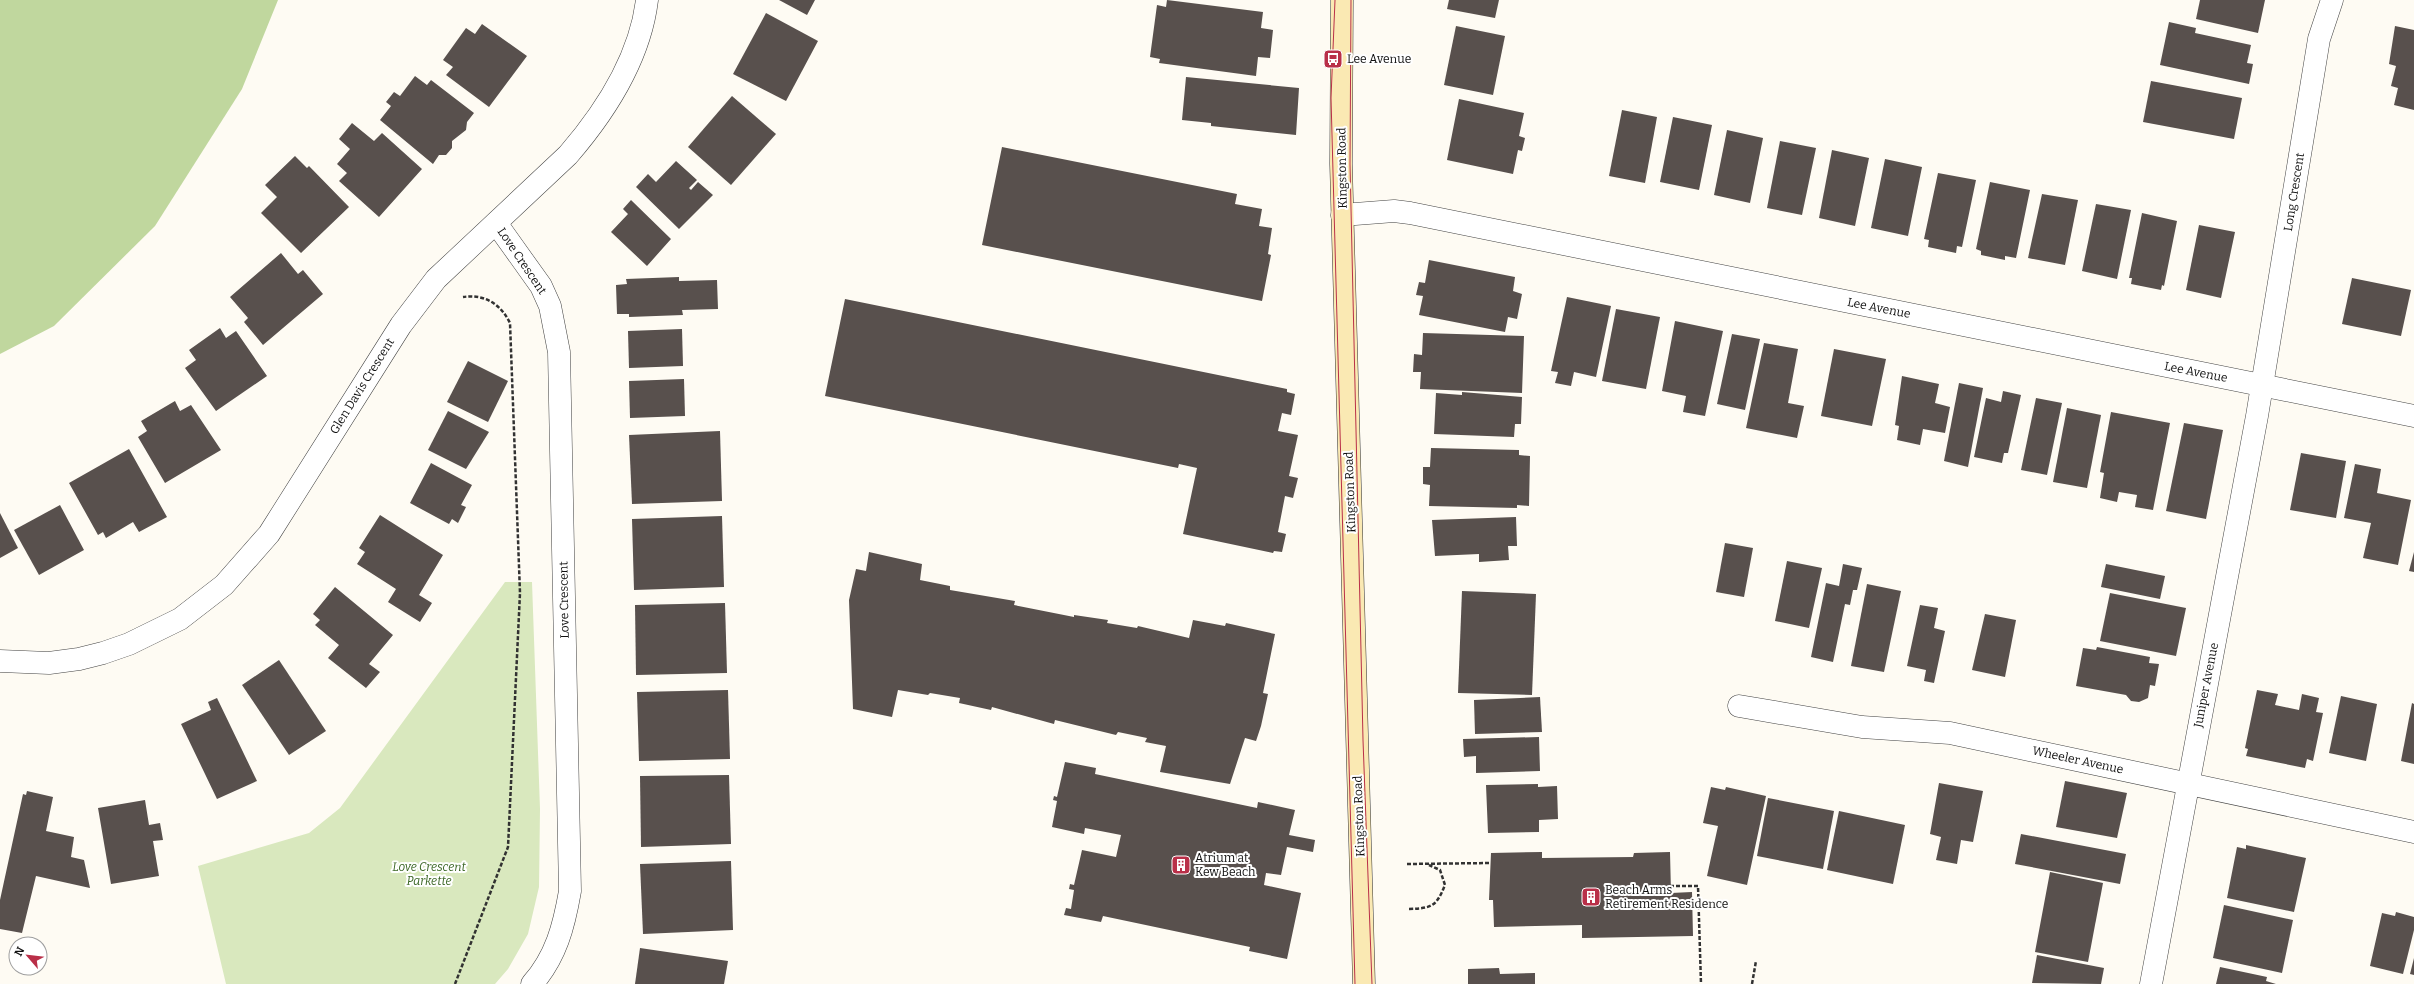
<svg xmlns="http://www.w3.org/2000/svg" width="2414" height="984" font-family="Bitter,serif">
<rect width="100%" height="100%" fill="#fefbf3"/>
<!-- green -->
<path fill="#d9e8be" d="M505,582H532L540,809L539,887L528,934L508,969L495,984H226L198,866L309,833L340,808Z"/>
<!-- forest -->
<path fill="#c0d79e" d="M0,0H278L242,89L155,226L54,326L0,354Z"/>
<!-- building -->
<g fill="#58504d">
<path d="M779,0H815L807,15Z"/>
<path d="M1167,0L1263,12L1261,28L1273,30L1270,58L1258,57L1256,76L1159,63L1160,59L1150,57L1157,5L1166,7Z"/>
<path d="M1449,0H1499L1495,18L1447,9Z"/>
<path d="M2200,0H2265L2258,33L2196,19Z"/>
<path d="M766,13L818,41L786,101L733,74Z"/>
<path d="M2169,22L2196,28L2195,33L2251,45L2247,63L2253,64L2249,84L2160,65Z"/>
<path d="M482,24L527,56L489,107L446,75L453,67L443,60L466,28L475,34Z"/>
<path d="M1456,26L1505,36L1493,95L1444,85Z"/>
<path d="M2395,26L2414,30V110L2394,105L2398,88L2391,86L2396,66L2389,64Z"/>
<path d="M415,76L427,85L431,80L474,113L467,122L466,130L452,141V148L446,155H439L433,164L380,120L391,106L386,102L394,92L400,96Z"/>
<path d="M1186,77L1299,88L1296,135L1211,126V123L1182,120Z"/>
<path d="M2151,81L2242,98L2234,139L2143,122Z"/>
<path d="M732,96L776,134L731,185L688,147Z"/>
<path d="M1459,99L1524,113L1519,136L1525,138L1522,151L1518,150L1513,174L1447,160Z"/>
<path d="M1622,110L1657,117L1645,183L1609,176Z"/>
<path d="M1673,117L1712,125L1699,190L1660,182Z"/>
<path d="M352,123L374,141L382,133L422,169L379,217L339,181L347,173L337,164L350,149L339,139Z"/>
<path d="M1727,130L1763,138L1750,203L1714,195Z"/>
<path d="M1780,141L1816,148L1802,215L1767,208Z"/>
<path d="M1002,147L1237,194L1235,204L1262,209L1259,226L1272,228L1268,254L1271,255L1262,301L982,245Z"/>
<path d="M1832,150L1869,158L1855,226L1819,218Z"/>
<path d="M295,156L307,168L309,166L349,207L301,253L261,213L277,197L265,185Z"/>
<path d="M1885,159L1922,167L1908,236L1871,228Z"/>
<path d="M676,161L697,180L689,188L691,190L698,182L713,195L679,229L636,187L648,174L656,182Z"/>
<path d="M1938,173L1976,180L1962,247L1957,246L1956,253L1928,247L1929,240L1924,239Z"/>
<path d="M1990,182L2030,190L2016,258L2005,256V260L1981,255V251L1976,249Z"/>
<path d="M2042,194L2078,200L2065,265L2028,258Z"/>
<path d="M631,200L671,239L647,266L611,232L628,214L623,209Z"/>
<path d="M2096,204L2131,210L2117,279L2082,271Z"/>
<path d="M2142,213L2177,221L2164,286L2162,285L2161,290L2131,284L2132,278H2129Z"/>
<path d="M2199,225L2235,232L2221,298L2186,290Z"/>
<path d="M281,253L298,274L303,270L323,294L263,345L244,322L248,318L230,297Z"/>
<path d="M1429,260L1515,277L1513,291L1522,294L1517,319L1508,317L1505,332L1419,315L1423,296L1416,295L1419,282L1425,283Z"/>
<path d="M679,277V281L717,280L718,309L682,310L683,315L629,317V314H617L616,285L627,284L626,279Z"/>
<path d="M2352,278L2411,290L2401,336L2342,324Z"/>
<path d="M1567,297L1611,306L1596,377L1574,372L1571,386L1555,383L1558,372L1551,371Z"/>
<path d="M845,299L1287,389V392L1295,394L1291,415L1282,413L1278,431L1298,435L1289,476L1298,478L1293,498L1285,496L1278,532L1286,534L1282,552L1274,551L1273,553L1183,534L1197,468L1179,464L1178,468L825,396Z"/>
<path d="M1616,309L1660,317L1646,389L1602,381Z"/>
<path d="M1675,321L1723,331L1705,416L1683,412L1686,396L1662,391Z"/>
<path d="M220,328L226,338L236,331L267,376L216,411L185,368L196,360L189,350Z"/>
<path d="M682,329L683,366L629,368L628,331Z"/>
<path d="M1423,333L1524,336L1522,393L1420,389L1421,372H1413L1414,354L1422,355Z"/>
<path d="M1732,334L1760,339L1745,410L1717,404Z"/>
<path d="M1764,343L1798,349L1788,403L1804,406L1797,438L1746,428Z"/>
<path d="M1834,349L1886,359L1872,426L1821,416Z"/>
<path d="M468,361L508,381L488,422L447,402Z"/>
<path d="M1902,376L1939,384L1935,403L1950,407L1945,433L1923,429L1920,445L1897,440L1899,426L1895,425Z"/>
<path d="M684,379L685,416L630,418L629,381Z"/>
<path d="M1959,383L1983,388L1968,467L1944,461Z"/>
<path d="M2003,391L2021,395L2008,453H2004L2002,463L1974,457L1986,398L2001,402Z"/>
<path d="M1462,392L1522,397L1521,424H1515L1514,437L1434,434L1436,393L1462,395Z"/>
<path d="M2036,398L2062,403L2047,475L2021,470Z"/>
<path d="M175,401L180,411L191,405L221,450L165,483L138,437L147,431L141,421Z"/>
<path d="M2067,408L2101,415L2087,488L2053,482Z"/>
<path d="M448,411L489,432L466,469L428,450Z"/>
<path d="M2111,412L2170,423L2153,510L2135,507L2137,495L2119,492L2117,502L2100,498L2104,473L2100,472Z"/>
<path d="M2184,423L2223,430L2206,519L2166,511Z"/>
<path d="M720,431L722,501L632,504L629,435Z"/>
<path d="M1431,448L1519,450V455L1530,456L1529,506L1517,505V508L1429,506L1430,485L1423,484V467H1430Z"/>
<path d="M129,449L167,517L139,532L133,522L106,538L103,532L98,535L69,483Z"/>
<path d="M2301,453L2346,461L2336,518L2290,510Z"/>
<path d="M431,463L472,485L461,505L466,507L458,523L452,519L449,524L410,503Z"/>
<path d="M2355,464L2381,469L2377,493L2411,500L2398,565L2363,558L2371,523L2344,518Z"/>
<path d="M60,505L84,550L39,575L14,530Z"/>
<path d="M0,513L18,548L0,558Z"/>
<path d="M380,515L443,555L419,595L432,603L420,622L388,602L396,589L357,564L365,552L359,548Z"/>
<path d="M722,516L724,587L634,590L632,519Z"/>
<path d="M1516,517L1517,546H1508L1509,560L1479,562V554L1435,556L1432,520Z"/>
<path d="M1725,543L1753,548L1744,597L1716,592Z"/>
<path d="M869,552L922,564L920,580L950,586V590L1015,601L1014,605L1074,617V615L1108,620L1107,623L1137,628L1138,626L1189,638L1193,620L1225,626L1226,623L1275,634L1263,693L1268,694L1261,726L1256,741L1245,738L1230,784L1160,772L1166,746L1145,742L1147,738L1118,732L1116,735L1055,720L1054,724L992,707L991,710L959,703L960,698L930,693L928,695L898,690L892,717L853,709L849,600L856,569L866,571Z"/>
<path d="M2414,552V572L2409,571Z"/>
<path d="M1787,561L1822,568L1809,628L1775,621Z"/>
<path d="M1843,564L1862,568L1857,590H1853L1850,605L1845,604L1833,662L1811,657L1826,583L1839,586Z"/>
<path d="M2106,564L2165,576L2160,599L2101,587Z"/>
<path d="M1867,584L1901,591L1884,672L1851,666Z"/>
<path d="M335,587L393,635L369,664L380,672L366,688L328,658L339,645L315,625L320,620L313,614Z"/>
<path d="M1462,591L1536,594L1532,695L1458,693Z"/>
<path d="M2110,593L2186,608L2176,656L2100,641Z"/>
<path d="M725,603L727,673L636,675L635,605Z"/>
<path d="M1920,605L1938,608L1934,628L1945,631L1934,683L1924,681L1926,670L1907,666Z"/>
<path d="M1985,614L2016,620L2005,677L1972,670Z"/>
<path d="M2097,647L2150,657L2149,663L2159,664L2155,686L2150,685L2148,698L2139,702L2131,701L2126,695L2076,686L2083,648L2096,650Z"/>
<path d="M279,660L326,731L289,755L242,685Z"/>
<path d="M728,690L730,759L639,761L637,692Z"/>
<path d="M2257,690L2278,694L2275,705L2299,710L2302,694L2319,698L2316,712L2323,713L2313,761L2307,759L2305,768L2246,756L2248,749L2245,748Z"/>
<path d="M2341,696L2377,704L2366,761L2329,753Z"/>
<path d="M1540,697L1542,732L1475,734L1474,700Z"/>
<path d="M217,698L257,781L217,799L181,724L211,710L208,702Z"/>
<path d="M2412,703L2414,704V764L2401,761Z"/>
<path d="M1539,737L1540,771L1476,773V756L1464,757L1463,739Z"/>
<path d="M1065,762L1096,768L1095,774L1257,808L1258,802L1295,810L1289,835L1315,840L1313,852L1287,847L1281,875L1266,873L1264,885L1301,893L1287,959L1249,951L1250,947L1103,916L1101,922L1064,915L1066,908L1071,909L1074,890L1069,889L1070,884L1074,885L1082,850L1116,857L1121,835L1085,828L1084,834L1052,827L1057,801L1053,800L1054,796L1057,797Z"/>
<path d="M729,775L731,844L641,847L640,776Z"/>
<path d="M2065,781L2127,793L2117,838L2056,827Z"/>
<path d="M1939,783L1983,791L1973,842L1961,840L1957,864L1936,860L1941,837L1930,834Z"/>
<path d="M1538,784V787L1557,786L1558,819L1539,820V832L1488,833L1486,785Z"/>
<path d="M1711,787L1725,790L1726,787L1766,796L1747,885L1707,876L1718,826L1703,823Z"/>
<path d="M27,791L53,797L46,831L74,837L71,857L84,860L90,888L36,876L22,933L0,929V900L23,794L26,795Z"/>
<path d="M1768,798L1834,811L1823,869L1757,856Z"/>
<path d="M145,800L149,825L160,823L163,840L153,841L159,876L111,884L98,808Z"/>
<path d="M1839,811L1905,825L1893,884L1827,870Z"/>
<path d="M2021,834L2126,854L2120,884L2015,864Z"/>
<path d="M2246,845L2306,858L2294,912L2227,898L2237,847L2246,849Z"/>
<path d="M1542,852V858L1633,857L1634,853L1670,852L1671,893L1692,892L1693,936L1582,938V925L1494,927L1493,900H1489L1491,853Z"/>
<path d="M731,861L733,930L643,934L640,864Z"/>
<path d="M2050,872L2103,883L2088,962L2035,952Z"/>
<path d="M2224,905L2293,920L2282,973L2213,958Z"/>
<path d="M2396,912L2414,917V930L2403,974L2370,966L2382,913L2395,916Z"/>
<path d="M640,948L728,961L724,984H635Z"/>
<path d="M2037,955L2104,968L2101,984L2032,983Z"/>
<path d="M2414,958V975L2410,974Z"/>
<path d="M2220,967L2267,977L2266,981L2276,984H2216Z"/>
<path d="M1499,968L1500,974L1535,973V984H1468V969Z"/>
</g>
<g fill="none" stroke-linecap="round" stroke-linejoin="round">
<!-- minor casing -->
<g stroke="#434343" stroke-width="23">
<g id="minor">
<path d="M1342,215L1394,211L1410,213L2414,416"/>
<path d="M496,223L541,286L550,306L559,352L570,891C564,926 556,957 532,984"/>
<path d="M0,661L49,663L79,659L103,653L129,644L180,619L224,585L269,534L401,325L436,279L568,155C606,111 640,58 647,0"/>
<path d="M1739,706L1862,727L1950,733L2414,832"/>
<path d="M2151,984L2257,416L2319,39L2332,0"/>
</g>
</g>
<!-- secondary casing -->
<g stroke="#323232" stroke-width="23">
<path id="secondary" d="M1342,0L1341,164L1364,984"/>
</g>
<!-- path -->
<g stroke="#323232" stroke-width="2.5" stroke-dasharray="4 2" stroke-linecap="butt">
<path d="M1407,864L1491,863"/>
<path d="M1670,886H1698L1701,984"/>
<path d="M1409,909C1432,908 1436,907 1445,885L1440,870L1429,865"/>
<path d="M455,984L508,847L520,593L510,323C500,303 484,294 463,297"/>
<path d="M1752,984L1756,961"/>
</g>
<!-- minor -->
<use href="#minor" stroke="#fff" stroke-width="22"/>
<!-- secondary -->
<use href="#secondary" stroke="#fae9b3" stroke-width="22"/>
<!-- tram -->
<g stroke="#b92f48" stroke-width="1">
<path d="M1335,0L1331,98L1355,984"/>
<path d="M1351,0L1350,164L1363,740L1372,984"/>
</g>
</g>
<!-- icons -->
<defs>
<g id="bus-square" transform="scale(1)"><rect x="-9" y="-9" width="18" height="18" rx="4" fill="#b92f48" stroke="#fff"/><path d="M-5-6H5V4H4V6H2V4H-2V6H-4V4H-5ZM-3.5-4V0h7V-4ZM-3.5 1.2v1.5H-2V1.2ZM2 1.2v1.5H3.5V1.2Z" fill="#fff"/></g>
<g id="building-square" transform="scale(1)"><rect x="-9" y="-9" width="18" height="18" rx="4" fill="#b92f48" stroke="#fff"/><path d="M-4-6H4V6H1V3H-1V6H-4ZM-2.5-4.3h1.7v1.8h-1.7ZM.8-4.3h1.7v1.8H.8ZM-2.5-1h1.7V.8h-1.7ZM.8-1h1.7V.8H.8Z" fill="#fff"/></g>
</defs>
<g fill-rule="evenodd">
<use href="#bus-square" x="1333" y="59"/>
<use href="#building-square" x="1181" y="865"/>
<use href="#building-square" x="1591" y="897"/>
</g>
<g text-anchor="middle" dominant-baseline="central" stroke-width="4" stroke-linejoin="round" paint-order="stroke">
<!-- poi labels -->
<g font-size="12" fill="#101010" stroke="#fff" text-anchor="start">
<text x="1347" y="59">Lee Avenue</text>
<text x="1195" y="858">Atrium at<tspan x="1195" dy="14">Kew Beach</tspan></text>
<text x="1605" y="890">Beach Arms<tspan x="1605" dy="14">Retirement Residence</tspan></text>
</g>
<!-- street labels -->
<g font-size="12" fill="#101010" stroke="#fff">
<text transform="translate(1342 168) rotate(-91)">Kingston Road</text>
<text transform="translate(2294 192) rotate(-81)">Long Crescent</text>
<text transform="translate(522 261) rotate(56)">Love Crescent</text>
<text transform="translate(1879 308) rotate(11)">Lee Avenue</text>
<text transform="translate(2196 372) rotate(11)">Lee Avenue</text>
<text transform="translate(362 386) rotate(-58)">Glen Davis Crescent</text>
<text transform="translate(1350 492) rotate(-92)">Kingston Road</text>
<text transform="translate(564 600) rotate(-91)">Love Crescent</text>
<text transform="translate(2206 685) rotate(-79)">Juniper Avenue</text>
<text transform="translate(2078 760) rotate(12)">Wheeler Avenue</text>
<text transform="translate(1359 816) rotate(-92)">Kingston Road</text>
</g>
<!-- park labels -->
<g font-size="12" font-style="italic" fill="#396523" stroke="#fff">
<text x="429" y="867">Love Crescent<tspan x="429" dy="14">Parkette</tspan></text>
</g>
</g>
<!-- north arrow -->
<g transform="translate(28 956) rotate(298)"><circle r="19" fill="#ffffff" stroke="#9f9f9f"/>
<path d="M0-3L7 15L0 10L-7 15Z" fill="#b92f48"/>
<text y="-6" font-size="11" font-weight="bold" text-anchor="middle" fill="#101010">N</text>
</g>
</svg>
